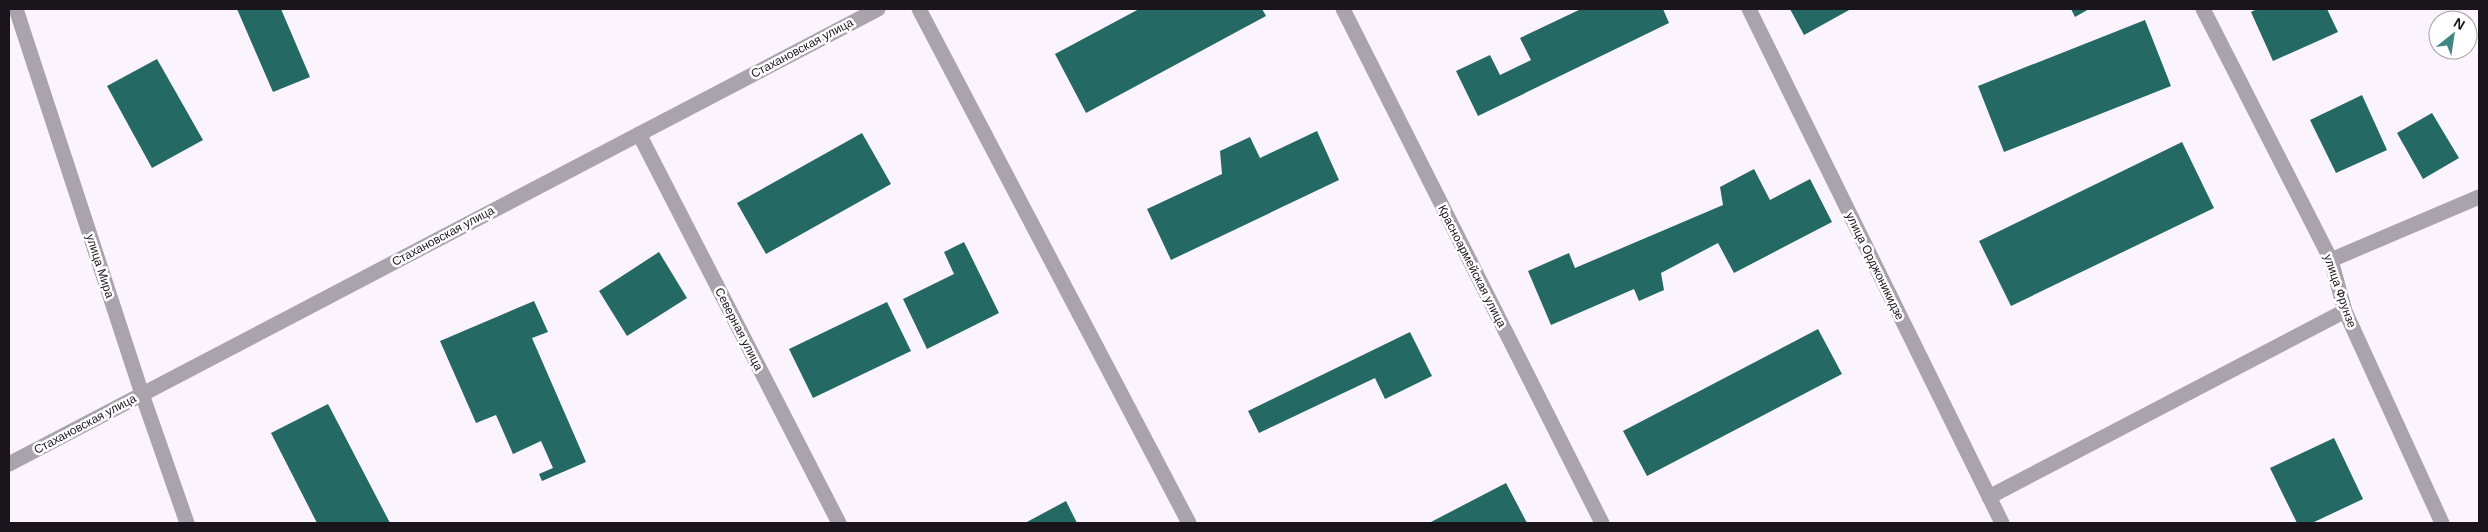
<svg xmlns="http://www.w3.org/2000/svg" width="2488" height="532" font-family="Helvetica,sans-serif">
<rect width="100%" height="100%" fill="#fbf3fe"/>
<!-- building -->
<g fill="#246964">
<path d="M237,9H281L310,77L273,92Z"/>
<path d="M1139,9H1262L1266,16L1086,113L1055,54Z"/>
<path d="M1581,9H1663L1669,23L1478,116L1456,71L1490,55L1500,75L1531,60L1520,38Z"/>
<path d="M1790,9H1851L1804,35Z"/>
<path d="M2071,9H2089L2075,17Z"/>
<path d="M2257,9H2327L2338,32L2273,61L2251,12Z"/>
<path d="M2145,20L2171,86L2004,152L1978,86Z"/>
<path d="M157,59L203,140L152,168L107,86Z"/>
<path d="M2362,95L2387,150L2336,173L2310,120Z"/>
<path d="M2432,113L2459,158L2423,179L2397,133Z"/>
<path d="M1317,131L1339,180L1171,260L1147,209L1222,174L1220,151L1250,137L1260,158Z"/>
<path d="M862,133L891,184L766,254L737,203Z"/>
<path d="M2182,142L2214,208L2011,306L1979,241Z"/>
<path d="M1754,169L1770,200L1810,179L1832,222L1734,273L1718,243L1661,273L1664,290L1639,301L1634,289L1551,325L1528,271L1569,253L1575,268L1723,205L1720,187Z"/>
<path d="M964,242L999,313L927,349L903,299L954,274L944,252Z"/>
<path d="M659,252L687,298L627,336L599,291Z"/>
<path d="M534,301L548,332L532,338L586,462L542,481L539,474L553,468L541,441L513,454L496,415L476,423L440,341Z"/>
<path d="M887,302L911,351L813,398L789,349Z"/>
<path d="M1818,329L1842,374L1647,476L1623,431Z"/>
<path d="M1410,332L1432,376L1385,399L1375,378L1259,433L1248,411Z"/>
<path d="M328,404L390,523H317L271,433Z"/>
<path d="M2334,438L2363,499L2312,523H2297L2270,468Z"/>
<path d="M1506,483L1527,523H1429Z"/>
<path d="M1066,501L1077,523H1025Z"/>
</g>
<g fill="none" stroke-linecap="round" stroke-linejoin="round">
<!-- minor -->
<g stroke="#a9a3ab" stroke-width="15">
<path d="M16,9L142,394L187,523"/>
<path d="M919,9L1189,523"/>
<path d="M1343,9L1602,523"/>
<path d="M1749,9L2002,523"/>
<path d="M2203,9L2331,260L2345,311L2442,523"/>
<path d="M639,134L839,523"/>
<path d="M2331,260L2479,197"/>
<path d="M9,464L878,9"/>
<path d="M1989,497L2345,311"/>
</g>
</g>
<g text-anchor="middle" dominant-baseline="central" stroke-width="5" stroke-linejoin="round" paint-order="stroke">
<!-- street labels -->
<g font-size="12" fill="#19151b" stroke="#fff">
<text transform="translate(802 48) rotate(-28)">Стахановская улица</text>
<text transform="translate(443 236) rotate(-28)">Стахановская улица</text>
<text transform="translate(100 266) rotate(72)">улица Мира</text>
<text transform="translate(1472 266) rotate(63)">Красноармейская улица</text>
<text transform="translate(1875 266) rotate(64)">улица Орджоникидзе</text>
<text transform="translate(2340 291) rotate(71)">улица Фрунзе</text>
<text transform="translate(739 329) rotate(63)">Северная улица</text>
<text transform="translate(85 424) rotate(-28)">Стахановская улица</text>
</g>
</g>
<!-- border -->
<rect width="2488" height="532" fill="none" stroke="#19151b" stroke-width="20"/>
<!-- north arrow -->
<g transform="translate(2453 35) rotate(30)"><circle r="24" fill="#ffffff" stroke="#a3a1a4"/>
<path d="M0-4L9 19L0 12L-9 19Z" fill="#408783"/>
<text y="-8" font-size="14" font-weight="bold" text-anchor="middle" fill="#19151b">N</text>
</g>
</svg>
